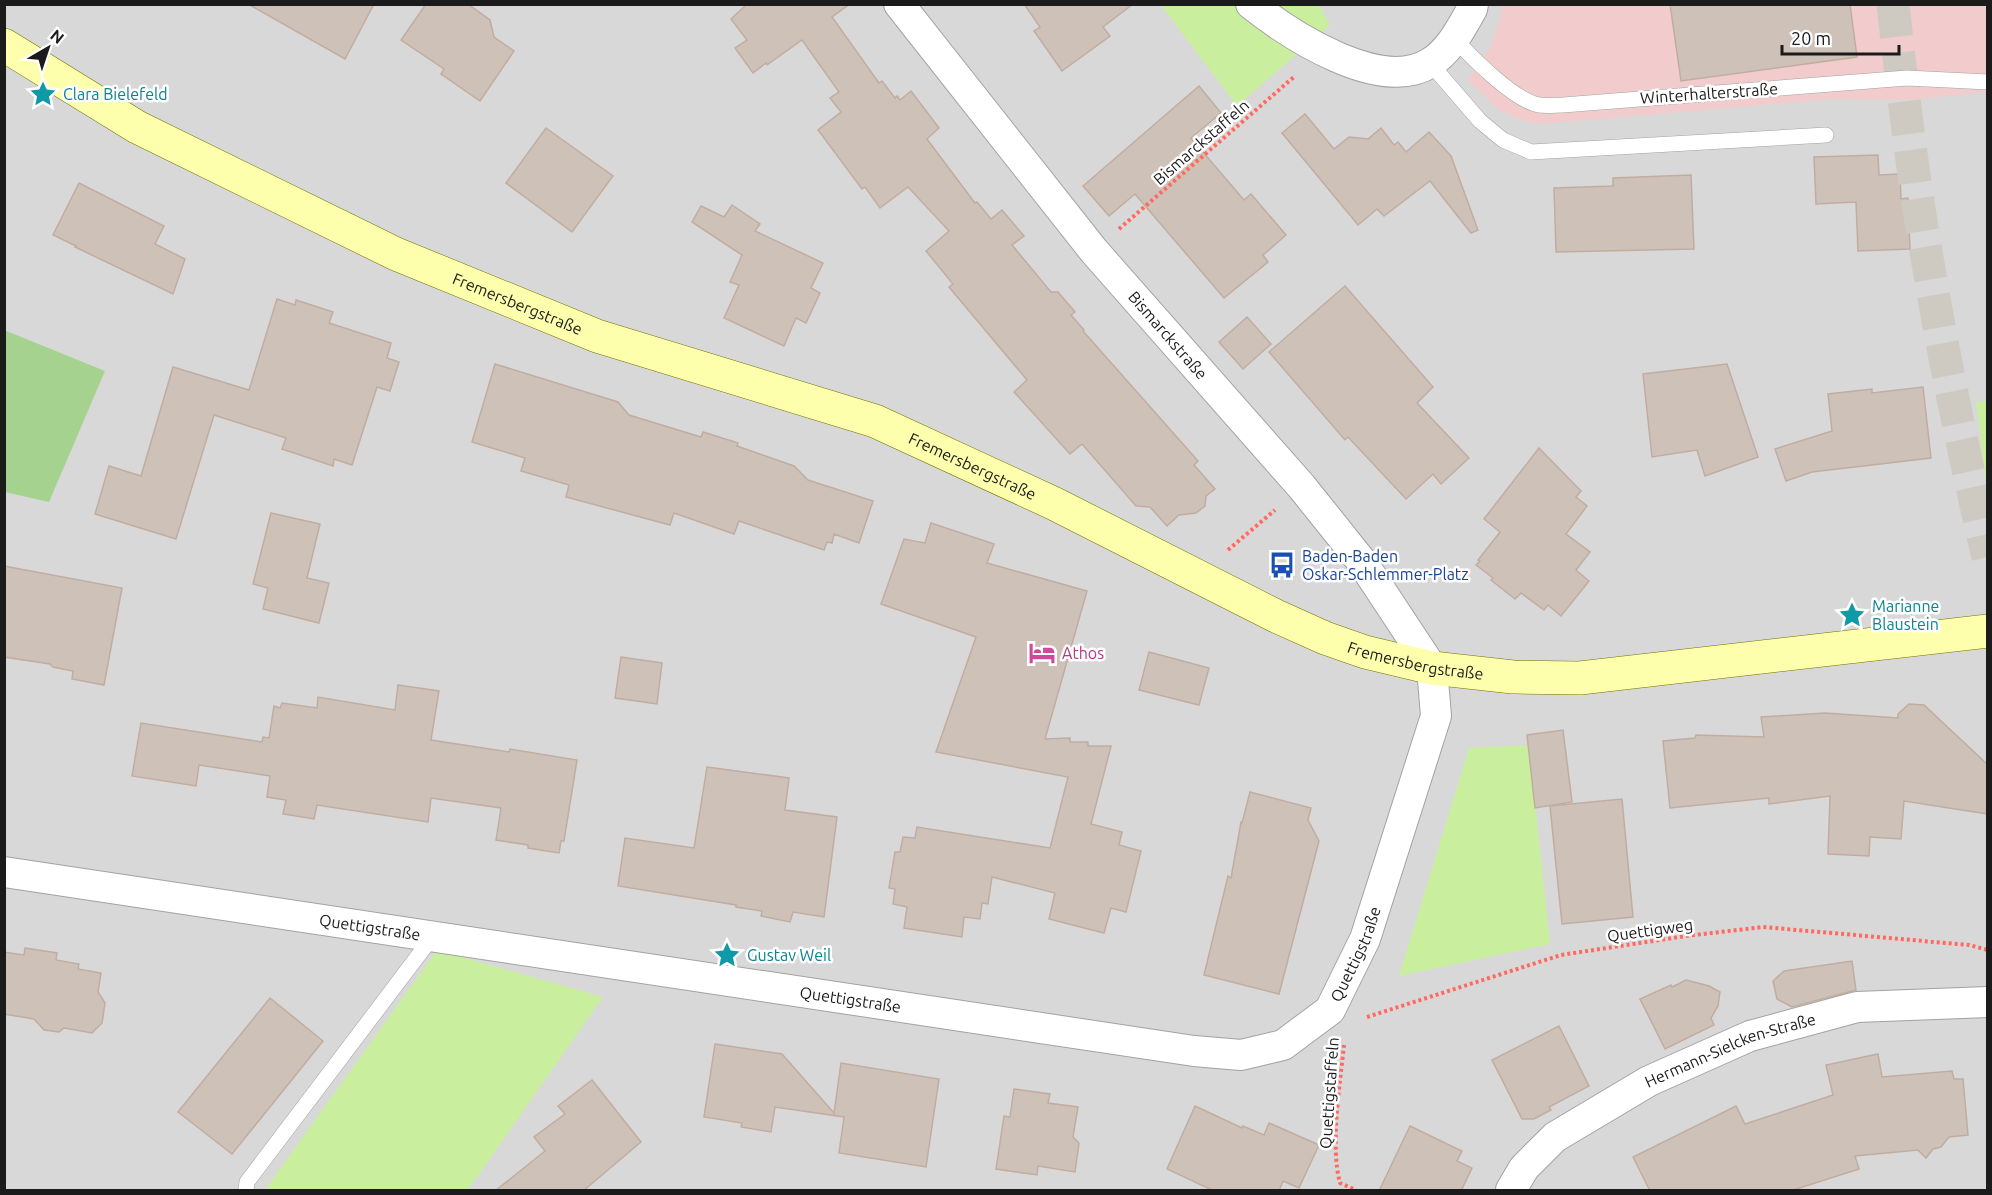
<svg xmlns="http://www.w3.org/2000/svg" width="1992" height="1195" font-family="Ubuntu,sans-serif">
<rect width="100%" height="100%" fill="#eee9df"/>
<!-- residential -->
<rect fill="#d9d8d8" x="5" y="5" width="1982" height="1185"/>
<!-- commercial -->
<path fill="#f2cccc" d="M1501,5H1987V92L1907,100L1834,99L1540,124L1517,119L1498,109L1468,80L1490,48L1501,15Z"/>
<!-- grass -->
<g fill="#c9ef9e">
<path d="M1161,5H1319L1330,25L1237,106Z"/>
<path d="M1987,401H1988L1987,489L1976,402Z"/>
<path d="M1529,745L1550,944L1399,976L1469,748Z"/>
<path d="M437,950L603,997L468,1190H265Z"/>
</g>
<!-- forest -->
<path fill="#a6d28f" d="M4,330L105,371L49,502L5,492Z"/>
<!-- building -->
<g fill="#cec1b8" stroke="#c1ada0" stroke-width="1.5">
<path d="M248,4H374L345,59Z"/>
<path d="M426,4H468L490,20L494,37L514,51L480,101L441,74L444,69L401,40Z"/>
<path d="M747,4H850L832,17L879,83L882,81L895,98L897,96L900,100L911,91L939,128L927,139L975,203L977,202L991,219L1002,210L1024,236L1012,245L1051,292H1058L1075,312L1071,315L1084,330L1083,331L1198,461L1194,465L1215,489L1206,496L1205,506L1196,513L1179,515L1167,526L1150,507L1136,506L1082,444L1070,454L1014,392L1027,380L949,287L953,284L926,251L949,231L908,187L880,208L865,187L862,189L818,130L841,112L830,98L839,92L802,40L767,65L766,63L753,73L735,48L747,40L731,19Z"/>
<path d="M1024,4H1133L1103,27L1110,36L1062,71L1034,31L1040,27Z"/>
<path d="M1670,4H1850L1857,57L1681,81Z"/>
<path d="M1199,86L1221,113L1191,138L1244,200L1251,194L1286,235L1263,255L1268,262L1224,298L1135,194L1109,216L1083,186Z"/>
<path d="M1305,114L1334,149L1349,137L1368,139L1381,128L1394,145L1398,142L1406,152L1429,132L1451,156L1478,230L1471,233L1430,181L1384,216L1377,209L1358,225L1282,133Z"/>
<path d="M546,128L613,176L572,232L506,183Z"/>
<path d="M1878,155L1879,175L1900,174L1901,199L1908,198L1910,249L1858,251L1856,202L1816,204L1814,157Z"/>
<path d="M1691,175L1694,249L1556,252L1554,188L1613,186V178Z"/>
<path d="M79,183L164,226L155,244L185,259L173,294L75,247L76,246L53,235Z"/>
<path d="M732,205L760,224L755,231L823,263L811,288L820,293L806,323L796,318L784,346L724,318L739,285L730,282L742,255L692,222L701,206L724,217Z"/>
<path d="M1345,286L1433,387L1417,403L1469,458L1441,484L1433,474L1406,499L1348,437L1345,440L1269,352Z"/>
<path d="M277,299L295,305L296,300L333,312L329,323L391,343L387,358L399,362L390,391L377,387L352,465L334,459L333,466L282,449L286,438L214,415L176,539L95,514L109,466L141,476L173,367L249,390Z"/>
<path d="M1247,317L1271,344L1243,369L1219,342Z"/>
<path d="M495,364L618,402L629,415L701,437L703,432L738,443L737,446L794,466L808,480L873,501L859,543L834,534L832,543L827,542L824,550L739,521L734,534L674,513L670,525L566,497L569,485L521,471L525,458L472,442Z"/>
<path d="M1727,364L1758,457L1705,476L1697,450L1652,457L1643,374Z"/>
<path d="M1923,387L1931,458L1812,472L1786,481L1775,449L1832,431L1828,394L1872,389V393Z"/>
<path d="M1539,448L1581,491L1576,497L1587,506L1566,534L1590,552L1576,570L1589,581L1561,616L1548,605L1544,610L1521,593L1515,599L1491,580L1493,578L1476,565L1480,561L1478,560L1500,532L1484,519Z"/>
<path d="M271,513L320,524L307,578L329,583L319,623L263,609L268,588L253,584Z"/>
<path d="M931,523L994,544L987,563L1087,591L1045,739L1070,738V742H1088V746H1111L1091,824L1122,832L1119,845L1141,851L1126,912L1111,908L1104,933L1049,919L1055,893L992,877L988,904L982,903L980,919L964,917L962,937L904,928L907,907L893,904L895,889L889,888L895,852H900L903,837L915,838L917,827L1050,848L1068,777L936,752L976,637L881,604L904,539L925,543Z"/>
<path d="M4,566L122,588L104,685L72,679L73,671L53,667L50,664L4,657Z"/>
<path d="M1149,652L1209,668L1199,705L1139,690Z"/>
<path d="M621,657L662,663L657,704L615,698Z"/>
<path d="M398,685L439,691L431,740L509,752L510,749L577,760L564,841H561L559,853L528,848V845L496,840L501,808L431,798L428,822L317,805L314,819L283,814L286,800L267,797L270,776L199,765L196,786L132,776L141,723L262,742L263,737L269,738L274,706L280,708L282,703L317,708L318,697L395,710Z"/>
<path d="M1909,704L1924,705L1988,765V814L1904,801L1901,839L1870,837L1869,856L1828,854L1830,796L1769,804V798L1670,808L1663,741L1695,738L1696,735L1764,737L1761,717L1825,713L1898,718V714Z"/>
<path d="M1563,730L1572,802L1535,808L1527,735Z"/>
<path d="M707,767L789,778L785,810L837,817L824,917L793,912L790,922L761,916L762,911L736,907V905L618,886L625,838L694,848Z"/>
<path d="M1250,792L1311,808L1308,820L1319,841L1279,994L1204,975L1228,876L1231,878L1241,822L1242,823Z"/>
<path d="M1622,799L1633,917L1562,924L1550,806Z"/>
<path d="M25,948L57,953L56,960L79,964L78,969L101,973L98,992L105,1003L102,1023L92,1033L64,1028L59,1032L44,1030L34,1019L4,1014V952L24,955Z"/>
<path d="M1852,961L1856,990L1792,1007L1777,999L1773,981L1784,971Z"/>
<path d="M1686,980L1709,986L1720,992L1718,1006L1711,1018L1714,1025L1665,1049L1640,999L1671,985L1672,987Z"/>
<path d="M270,998L323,1041L232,1154L178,1112Z"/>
<path d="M1559,1026L1589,1086L1549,1107L1551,1110L1534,1119H1522L1492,1060Z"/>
<path d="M715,1044L782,1054L834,1113L841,1063L939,1079L926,1167L839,1153L844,1117L775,1107L771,1132L741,1127L742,1123L704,1117Z"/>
<path d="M1878,1054L1882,1077L1952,1071L1954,1079H1963L1968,1135L1949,1137L1941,1147L1933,1149L1926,1158L1918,1150L1855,1156L1859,1169L1790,1191H1650L1633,1157L1736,1106L1745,1124L1833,1095L1826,1065Z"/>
<path d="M592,1080L641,1142L583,1191H495L545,1151L534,1137L565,1114L558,1106Z"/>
<path d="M1014,1089L1050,1094L1048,1103L1078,1107L1073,1137L1079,1143L1075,1172L1038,1166L1037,1175L996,1169L1004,1116L1010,1117Z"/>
<path d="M1195,1106L1242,1128L1243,1126L1264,1135L1269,1123L1319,1145L1299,1188L1283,1181L1279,1191H1214L1167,1169Z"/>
<path d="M1410,1126L1462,1151L1457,1161L1472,1168L1461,1191H1379Z"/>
</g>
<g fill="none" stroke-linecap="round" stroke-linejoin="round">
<!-- primary-tunnel -->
<path stroke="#cecac2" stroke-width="33" stroke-dasharray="33 16" stroke-linecap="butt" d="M1893,4C1903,95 1914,186 1930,275C1946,370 1966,463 1988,557"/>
<!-- lane casing -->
<g stroke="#a2a2a2" stroke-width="16">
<g id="lane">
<path d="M1455,39C1472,58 1515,101 1539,105C1547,106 1555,105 1563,105L1907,78L1988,82"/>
<path d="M1430,63L1480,121L1503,140L1531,152L1826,135"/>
<path d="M246,1190L247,1182L433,936"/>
</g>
</g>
<!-- street casing -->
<g stroke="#a2a2a2" stroke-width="32">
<g id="street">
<path d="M1251,4C1290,35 1380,94 1430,63C1450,51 1461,28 1472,9L1473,4"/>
<path id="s1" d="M4,872L1194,1051L1241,1055L1283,1045L1330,1010L1365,939L1436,716L1432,668L1362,562L1302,487L1094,251L899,4"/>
<path id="s2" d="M1511,1190L1524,1168L1555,1137L1649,1081L1750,1036L1857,1007L1988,1002"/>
</g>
</g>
<!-- secondary casing -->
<g stroke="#6c7400" stroke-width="34">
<g id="secondary">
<path id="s3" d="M4,45L137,127L396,254L597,336L875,421L1055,504L1276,616L1325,638L1365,652L1432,668L1513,677L1580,678L1988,631"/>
</g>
</g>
<!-- path -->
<g stroke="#ff695f" stroke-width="4" stroke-dasharray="3 3" stroke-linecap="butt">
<path d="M1119,229L1295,76"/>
<path d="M1228,550L1275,510"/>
<path d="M1367,1017L1561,955L1686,936L1763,927L1969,945L1988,950"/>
<path d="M1344,1045C1340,1084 1330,1146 1340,1183L1356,1190"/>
</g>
<!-- lane -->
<use href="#lane" stroke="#fff" stroke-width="15"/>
<!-- street -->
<use href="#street" stroke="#fff" stroke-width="30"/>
<!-- secondary -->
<use href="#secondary" stroke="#feffac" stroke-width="33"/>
</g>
<!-- icons -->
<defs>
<g id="sight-bare" transform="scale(2.07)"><path d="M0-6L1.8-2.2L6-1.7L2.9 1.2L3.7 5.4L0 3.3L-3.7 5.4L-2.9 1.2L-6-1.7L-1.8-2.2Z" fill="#0f9aa8" stroke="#fff" stroke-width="2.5" paint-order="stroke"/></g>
<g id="bus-bare" transform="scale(2.07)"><path d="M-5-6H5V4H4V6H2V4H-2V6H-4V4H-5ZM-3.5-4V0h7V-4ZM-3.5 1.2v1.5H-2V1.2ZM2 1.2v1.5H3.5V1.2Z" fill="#1a4fb4" stroke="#fff" stroke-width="2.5" paint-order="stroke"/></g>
<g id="hotel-bare" transform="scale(2.07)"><path d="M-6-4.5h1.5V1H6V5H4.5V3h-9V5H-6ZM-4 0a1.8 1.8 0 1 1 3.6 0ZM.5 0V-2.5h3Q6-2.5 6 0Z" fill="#d1479c" stroke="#fff" stroke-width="2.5" paint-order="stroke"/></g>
</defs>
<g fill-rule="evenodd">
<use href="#sight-bare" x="43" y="94"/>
<use href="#bus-bare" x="1282" y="565"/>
<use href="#sight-bare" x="1852" y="615"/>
<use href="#hotel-bare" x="1042" y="653"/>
<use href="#sight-bare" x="727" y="955"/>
</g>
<g text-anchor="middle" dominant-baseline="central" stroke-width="5" stroke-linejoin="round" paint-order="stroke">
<!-- street labels -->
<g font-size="16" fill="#1b1b1b" stroke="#fff">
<text transform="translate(1709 93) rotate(-4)">Winterhalterstraße</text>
<text transform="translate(1201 142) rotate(-41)">Bismarckstaffeln</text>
<text stroke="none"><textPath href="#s3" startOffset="576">Fremersbergstraße</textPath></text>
<text transform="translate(1168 335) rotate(49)">Bismarckstraße</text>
<text stroke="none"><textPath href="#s3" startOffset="1060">Fremersbergstraße</textPath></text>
<text stroke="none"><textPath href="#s3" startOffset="1546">Fremersbergstraße</textPath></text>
<text stroke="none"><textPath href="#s1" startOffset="370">Quettigstraße</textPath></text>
<text transform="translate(1650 930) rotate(-8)">Quettigweg</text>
<text stroke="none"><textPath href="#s1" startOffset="1414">Quettigstraße</textPath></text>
<text stroke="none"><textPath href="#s1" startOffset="856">Quettigstraße</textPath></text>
<text stroke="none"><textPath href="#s2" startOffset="266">Hermann-Sielcken-Straße</textPath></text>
<text transform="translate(1329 1093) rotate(-86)">Quettigstaffeln</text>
</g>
<!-- culture labels -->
<g font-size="16" fill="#0d838f" stroke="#fff" text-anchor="start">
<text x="63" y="94">Clara Bielefeld</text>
<text x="1872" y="606">Marianne<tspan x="1872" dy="18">Blaustein</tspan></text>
<text x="747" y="955">Gustav Weil</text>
</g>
<!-- transit labels -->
<g font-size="16" fill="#164399" stroke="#fff" text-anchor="start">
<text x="1302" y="556">Baden-Baden<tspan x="1302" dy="18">Oskar-Schlemmer-Platz</tspan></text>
</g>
<!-- hotel labels -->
<g font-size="16" fill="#b23c85" stroke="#fff" text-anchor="start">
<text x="1062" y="653">Athos</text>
</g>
</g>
<!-- border -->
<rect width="1992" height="1195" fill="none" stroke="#1b1b1b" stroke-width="12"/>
<!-- north arrow -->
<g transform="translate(48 48) rotate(39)" stroke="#ffffff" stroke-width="4.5" paint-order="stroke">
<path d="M0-4.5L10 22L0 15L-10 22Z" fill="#1b1b1b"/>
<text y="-9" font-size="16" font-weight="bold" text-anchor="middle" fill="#1b1b1b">N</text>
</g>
<!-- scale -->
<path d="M1782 45v9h117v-9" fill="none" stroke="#1b1b1b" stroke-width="3"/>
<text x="1791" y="45" font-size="18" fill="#1b1b1b" stroke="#ffffff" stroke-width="4.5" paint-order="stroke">20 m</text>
</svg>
